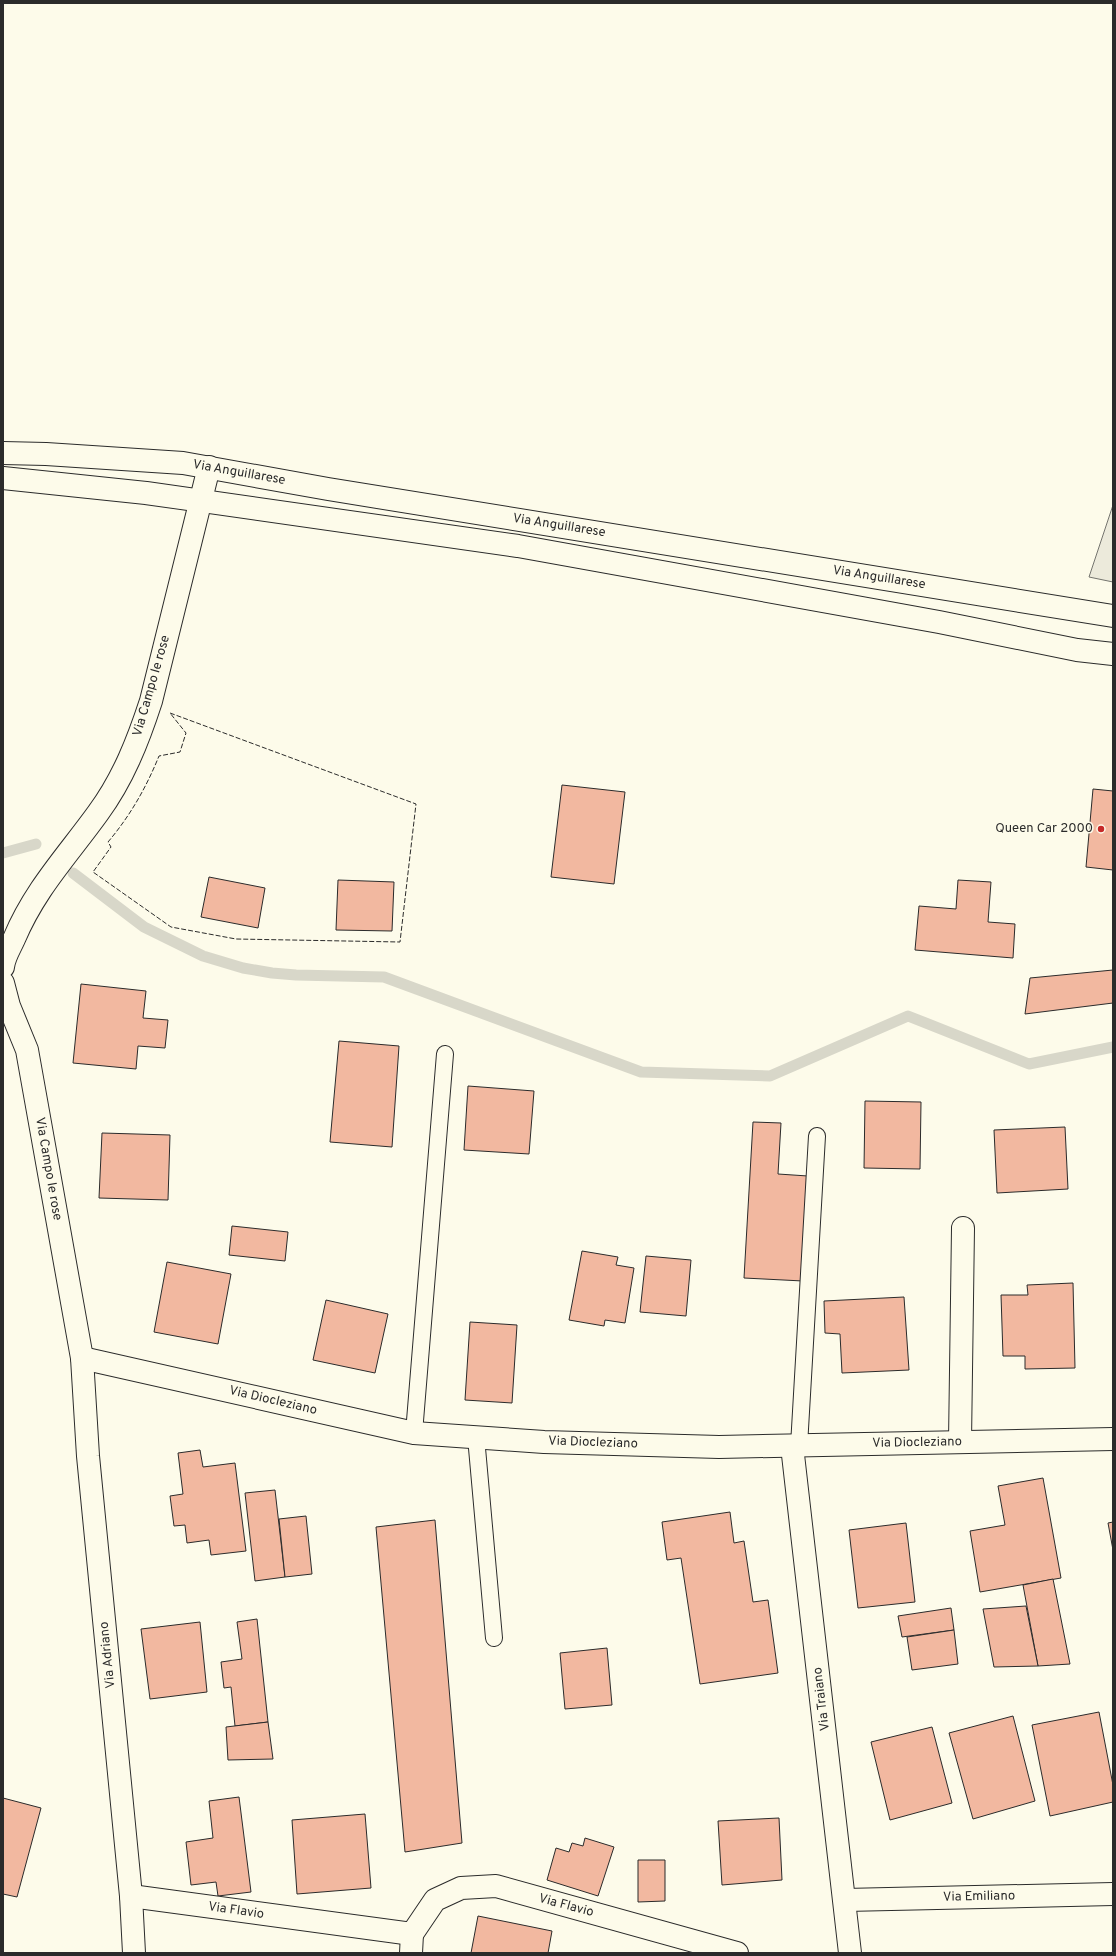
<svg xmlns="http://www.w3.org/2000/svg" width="1116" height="1956" font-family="Overpass,sans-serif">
<rect width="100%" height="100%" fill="#fdfbea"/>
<!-- parking -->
<path fill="#eceadb" stroke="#74746e" d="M1113,505V582L1089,577Z"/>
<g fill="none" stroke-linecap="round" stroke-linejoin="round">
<!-- stream -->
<g stroke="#d8d7c9" stroke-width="11">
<path d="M3,853L36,844"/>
<path d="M73,873L144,927L203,956L243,968L272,973L296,975L384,977L641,1072L770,1076L908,1016L1029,1064L1113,1047"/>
</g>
</g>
<!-- building -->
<g fill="#f2b8a0" stroke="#2b2b2b">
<path d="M562,785L625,792L614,884L551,877Z"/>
<path d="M1093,789L1113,791V870L1086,867Z"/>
<path d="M209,877L265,888L258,928L201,917Z"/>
<path d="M338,880L394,882L392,931L336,930Z"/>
<path d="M958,880L991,882L988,922L1015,924L1013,958L915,950L919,906L956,909Z"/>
<path d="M1113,970V1003L1025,1014L1030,978Z"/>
<path d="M81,984L146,991L143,1018L168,1020L165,1048L138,1046L136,1069L73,1063Z"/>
<path d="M339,1041L399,1046L392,1147L330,1142Z"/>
<path d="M468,1086L534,1091L529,1154L464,1150Z"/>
<path d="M865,1101L921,1102L920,1169L864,1168Z"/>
<path d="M753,1122L781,1123L778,1174L808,1176L803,1281L744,1278Z"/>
<path d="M1065,1127L1068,1189L997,1193L994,1130Z"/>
<path d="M102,1133L170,1135L168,1200L99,1198Z"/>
<path d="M232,1226L288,1232L285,1261L229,1255Z"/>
<path d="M582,1251L618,1257L616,1265L634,1268L625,1323L605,1320L604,1326L569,1320Z"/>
<path d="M646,1256L691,1260L686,1316L640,1312Z"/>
<path d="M167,1262L231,1274L218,1344L154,1332Z"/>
<path d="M1073,1283L1075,1368L1025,1369V1356H1003L1001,1295H1028L1027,1285Z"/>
<path d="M904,1297L909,1370L842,1373L840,1334L825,1333L824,1301Z"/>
<path d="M326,1300L388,1314L375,1373L313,1360Z"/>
<path d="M470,1322L517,1325L512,1403L465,1400Z"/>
<path d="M200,1450L203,1467L235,1463L246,1551L211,1555L209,1540L187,1543L185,1525L174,1526L170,1496L183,1494L178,1453Z"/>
<path d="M1043,1478L1061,1578L980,1592L970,1531L1005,1525L998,1486Z"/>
<path d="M275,1490L285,1577L255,1581L245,1493Z"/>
<path d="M730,1512L734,1543L744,1541L753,1602L768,1600L778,1673L700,1684L681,1558L667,1560L662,1522Z"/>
<path d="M306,1516L312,1574L285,1577L279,1519Z"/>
<path d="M435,1520L462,1843L405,1852L376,1527Z"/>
<path d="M1113,1522V1550L1108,1523Z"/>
<path d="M906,1523L915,1602L858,1608L849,1530Z"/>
<path d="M1053,1579L1070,1664L1038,1666L1023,1585Z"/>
<path d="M1026,1606L1038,1666L994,1667L983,1609Z"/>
<path d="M951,1608L954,1630L902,1637L898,1616Z"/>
<path d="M257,1619L268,1722L235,1726L231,1687L224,1688L221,1662L242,1659L237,1622Z"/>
<path d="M200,1622L207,1692L150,1699L141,1629Z"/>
<path d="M954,1630L958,1664L912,1670L907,1637Z"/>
<path d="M607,1648L612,1705L565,1709L560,1653Z"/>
<path d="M1099,1712L1113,1785V1802L1050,1816L1032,1725Z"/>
<path d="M1013,1716L1035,1801L973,1819L949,1733Z"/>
<path d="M268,1722L273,1759L228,1760L226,1727Z"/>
<path d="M932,1727L952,1803L890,1820L871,1742Z"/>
<path d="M239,1797L251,1892L218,1896L216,1882L191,1885L186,1842L213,1838L209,1801Z"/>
<path d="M3,1798L41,1808L17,1897L3,1894Z"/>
<path d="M365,1814L371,1888L297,1894L292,1820Z"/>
<path d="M779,1818L782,1880L722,1885L718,1821Z"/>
<path d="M585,1838L614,1847L598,1896L547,1880L556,1848L569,1852L572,1843L583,1846Z"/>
<path d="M638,1860H665V1901L638,1902Z"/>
<path d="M478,1916L552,1931L548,1953H471Z"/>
</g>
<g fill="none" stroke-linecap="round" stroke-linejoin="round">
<!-- lane casing -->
<g stroke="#2b2b2b" stroke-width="18">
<g id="lane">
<path d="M414,1433L445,1054"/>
<path d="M476,1437L494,1638"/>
<path d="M799,1446L817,1136"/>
</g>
</g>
<!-- street casing -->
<g stroke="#2b2b2b" stroke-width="24">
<g id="street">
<path d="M3,478L146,493L518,546L939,622L1077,650L1113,654"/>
<path d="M3,967C4,957 10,948 14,939C35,889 67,856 98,813C123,779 138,741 151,701L209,467"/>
<path d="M3,983L9,1006L27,1050L82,1358L88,1456L131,1896L134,1953"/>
<path d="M82,1358L414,1433L544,1442L719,1447L1113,1439"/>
<path d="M960,1442L963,1228"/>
<path d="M792,1446L850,1953"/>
<path d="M131,1896L412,1934L435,1900L461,1888L496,1886L737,1953"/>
<path d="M845,1900L1113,1894"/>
<path d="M411,1953L412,1934"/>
</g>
</g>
<!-- secondary casing -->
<g stroke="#2b2b2b" stroke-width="24">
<path id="secondary" d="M3,453L46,454L183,463L328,489L1113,616"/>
</g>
<!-- lane -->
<use href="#lane" stroke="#fdfbea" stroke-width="16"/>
<!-- street -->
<use href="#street" stroke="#fdfbea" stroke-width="22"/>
<!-- secondary -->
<use href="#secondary" stroke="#fdfbea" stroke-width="22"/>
<!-- fence -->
<path stroke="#2b2b2b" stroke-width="1" stroke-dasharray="5 2" stroke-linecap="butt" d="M170,713L416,804L400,942L236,939L171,927L93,872L111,847L108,842C130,816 146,788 159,756L180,752L186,733Z"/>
</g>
<!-- markers -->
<circle fill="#c62828" stroke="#fdfbea" stroke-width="1.5" cx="1101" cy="829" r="4"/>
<g text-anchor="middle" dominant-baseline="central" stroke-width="3" stroke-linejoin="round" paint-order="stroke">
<!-- street labels -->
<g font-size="13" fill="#2b2b2b" stroke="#fdfbea">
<text transform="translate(239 473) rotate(10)">Via Anguillarese</text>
<text transform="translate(559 526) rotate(9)">Via Anguillarese</text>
<text transform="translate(879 578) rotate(9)">Via Anguillarese</text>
<text transform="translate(152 686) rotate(-74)">Via Campo le rose</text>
<text transform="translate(48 1169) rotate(80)">Via Campo le rose</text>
<text transform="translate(273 1401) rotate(13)">Via Diocleziano</text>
<text transform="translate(593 1443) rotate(2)">Via Diocleziano</text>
<text transform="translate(917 1443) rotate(-1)">Via Diocleziano</text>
<text transform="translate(108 1655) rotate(-96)">Via Adriano</text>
<text transform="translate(822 1699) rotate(-97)">Via Traiano</text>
<text transform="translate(979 1897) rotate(-1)">Via Emiliano</text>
<text transform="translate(566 1906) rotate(15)">Via Flavio</text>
<text transform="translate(236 1911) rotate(8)">Via Flavio</text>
</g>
<!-- poi labels -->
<g font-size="13" fill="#2b2b2b" stroke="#fdfbea" text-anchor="end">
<text x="1093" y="829">Queen Car 2000</text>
</g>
</g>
<!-- border -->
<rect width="1116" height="1956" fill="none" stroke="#2b2b2b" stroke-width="8"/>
</svg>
